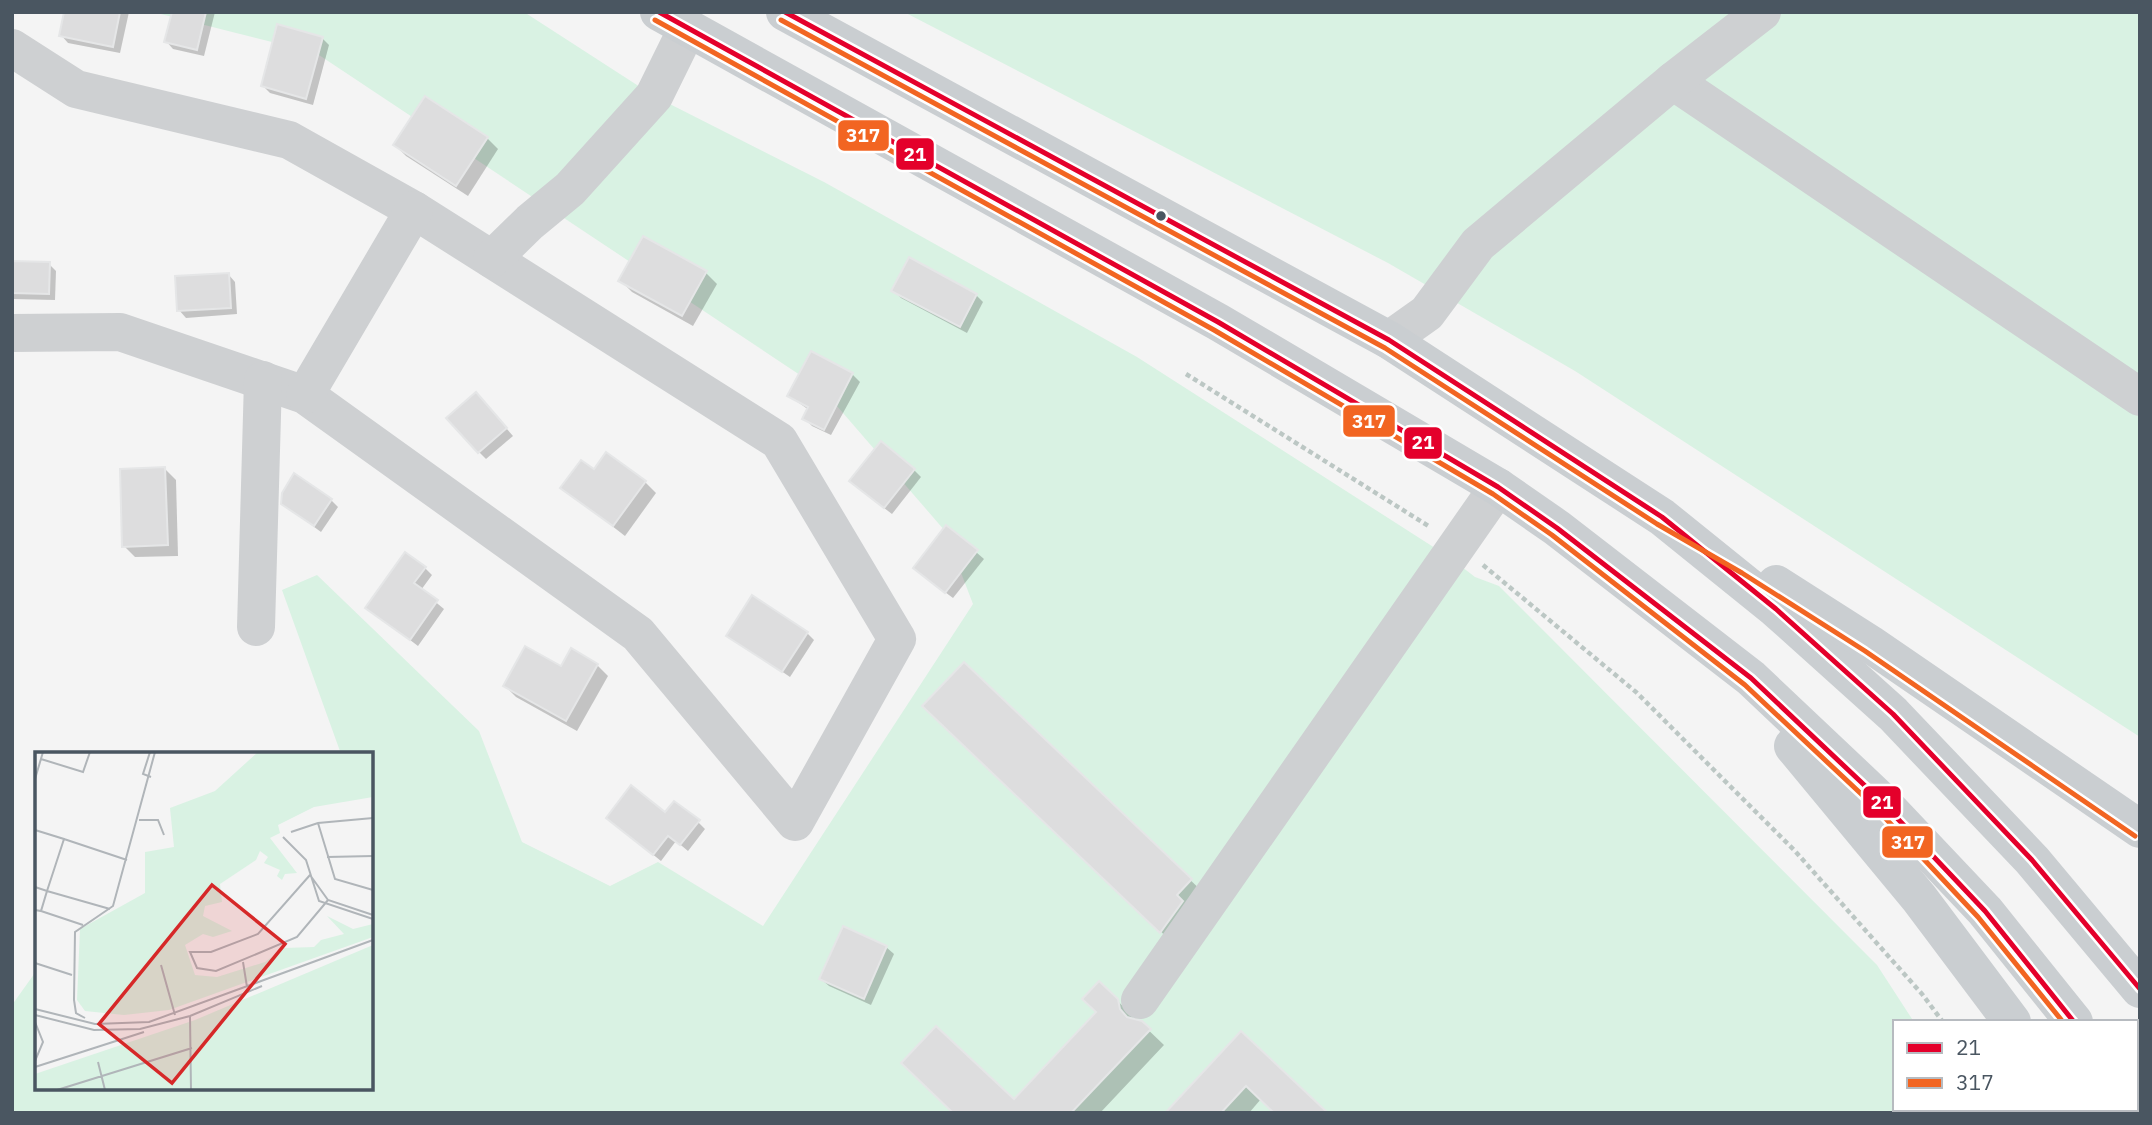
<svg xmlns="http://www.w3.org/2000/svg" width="2152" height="1125" font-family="'IBM Plex Sans',sans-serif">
<rect width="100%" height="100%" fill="#f4f4f4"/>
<!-- green -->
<g fill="#d9f2e3">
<path d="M153,12H524L654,96L824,182L1137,357L1449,557L1475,577L1499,586L1877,965L1914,1022H1895V1109H1971L1973,1113H12V1005L37,970V1088H371V754H341L282,590L317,575L479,731L522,842L610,886L658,862L763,926L973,604L945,531L824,391L316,53Z"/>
<path d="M904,12H2140V737L1575,371L1388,263Z"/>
</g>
<!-- shadow -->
<g fill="#0003">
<path d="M66,12H129L120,53L68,43L61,35Z"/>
<path d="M173,12H215L204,56L173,49L166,41Z"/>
<path d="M322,38L329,45L313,105L270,93L263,86Z"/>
<path d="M487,138L498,149L468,196L406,156L395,145Z"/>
<path d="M12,263L49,264L56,271L55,300L12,299Z"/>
<path d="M705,272L717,284L693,326L632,292L621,281Z"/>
<path d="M228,274L235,282L237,314L186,318L179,310Z"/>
<path d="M894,291L976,295L983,302L967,333L901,298Z"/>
<path d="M812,353L852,374L860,382L831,435L812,426L804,418L809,410L789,396Z"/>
<path d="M483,402L513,436L486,459L479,452Z"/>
<path d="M165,469L176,480L178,556L135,557L124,546Z"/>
<path d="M914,470L921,477L892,514L858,488Z"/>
<path d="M594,471L645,482L656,493L625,536L563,488Z"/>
<path d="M331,500L338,507L321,532L283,504Z"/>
<path d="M947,527L984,559L953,598L922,575Z"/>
<path d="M425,568L432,575L421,590L444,609L418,646L368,608Z"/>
<path d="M807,633L814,640L790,677L728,635Z"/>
<path d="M964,664L1206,895L1176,946L939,721Z"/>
<path d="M597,665L608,676L577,731L516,697L505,686L561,669Z"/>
<path d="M666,814L698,822L705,829L688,851L676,841L661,861L615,824Z"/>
<path d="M886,947L894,954L871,1005L829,986L821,979Z"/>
<path d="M1099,983L1132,1015L1133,1021L1141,1023L1164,1045L1100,1113H955L1014,1101L1098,1013Z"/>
<path d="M1241,1033L1261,1099L1249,1113H1167Z"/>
</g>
<!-- building -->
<g fill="#ddddde" stroke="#e5e6e7" stroke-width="2">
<path d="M64,12H120L113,47L59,36Z"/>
<path d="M172,12H206L197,50L164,42Z"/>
<path d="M277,24L323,37L306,99L261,86Z"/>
<path d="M425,96L488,137L456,186L393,145Z"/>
<path d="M643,236L707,271L682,316L618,281Z"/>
<path d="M909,257L977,294L960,327L891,291Z"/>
<path d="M12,261L50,262L49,294L12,293Z"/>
<path d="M229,273L231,308L177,311L175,276Z"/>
<path d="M811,351L853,373L824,430L802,419L808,407L787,396Z"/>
<path d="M476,392L507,428L478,453L446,418Z"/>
<path d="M881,441L915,469L884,508L849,481Z"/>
<path d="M606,452L646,481L613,526L560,488L581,460L594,469Z"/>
<path d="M165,467L168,545L122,547L120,469Z"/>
<path d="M294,473L332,499L314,526L281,504L282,493Z"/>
<path d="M946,525L978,550L945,593L913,568Z"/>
<path d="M405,552L426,567L414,583L438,600L410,640L365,608Z"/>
<path d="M752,595L808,632L782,672L726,636Z"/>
<path d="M525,646L561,666L571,648L598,664L566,721L503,686Z"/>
<path d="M964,662L1192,879L1177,895L1183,901L1160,933L922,706Z"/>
<path d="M631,785L665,812L674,801L700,820L680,845L668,836L653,855L606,818Z"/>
<path d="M843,926L887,946L864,999L819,979Z"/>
<path d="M1099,981L1118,999L1120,1009L1127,1017L1142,1021L1151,1029L1071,1113H953L901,1063L936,1026L1014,1099L1096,1012L1082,999Z"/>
<path d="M1241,1031L1328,1113H1274L1246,1086L1221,1113H1165Z"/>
</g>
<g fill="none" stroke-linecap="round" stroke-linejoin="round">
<!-- path -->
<g stroke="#bcc7c4" stroke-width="4.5" stroke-dasharray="5 3.5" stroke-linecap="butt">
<path d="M1186,374L1430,527"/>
<path d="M1483,565L1636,692L1795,851L1922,994L1943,1022"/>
<path d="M2007,1109L2010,1113"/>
</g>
<!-- minor -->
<g stroke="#ced0d2" stroke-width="38">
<path d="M12,48L76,89L289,140L414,210L779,441L897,639L795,822L638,634L305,395L120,332L12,333"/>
<path d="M1673,81L2140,397"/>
<path d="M492,259L530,222L570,189L654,96L687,29"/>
<path d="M1389,340L1427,313L1478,244L1673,81L1762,12"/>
<path d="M305,395L414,210"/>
<path d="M256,627L263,380"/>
<path d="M1140,1000L1498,487"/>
</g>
<!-- major -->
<g stroke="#caced1" stroke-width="38">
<path d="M659,12L1218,322L1498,487L1557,528L1751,678L1879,799L1985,911L2074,1022"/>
<path d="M785,12L1389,340L1662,517L1776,609L1893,714L2032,860L2140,989"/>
<path d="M1776,584L1870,644L2140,829"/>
<path d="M1793,746L1919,898L2012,1022"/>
<path d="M2136,1105L2140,1110"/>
<path d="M2076,1109L2078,1113"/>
</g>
<!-- bus-1 casing -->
<g stroke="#fff" stroke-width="10">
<g id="bus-1">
<path d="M659,12L1218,322L1498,487L1557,528L1751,678L1879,799L1985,911L2074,1022"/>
<path d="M785,12L1389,340L1662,517L1776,609L1893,714L2032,860L2140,989"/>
</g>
</g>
<!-- bus-2 casing -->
<g stroke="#fff" stroke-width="10">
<g id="bus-2">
<path d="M655,20L1214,330L1493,494L1552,535L1745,685L1873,805L1978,917L2063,1022"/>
<path d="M781,20L1385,348L1657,524L1742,573L1865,651L2135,836"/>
</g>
</g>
<!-- bus-1 -->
<use href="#bus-1" stroke="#e4002b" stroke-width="5"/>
<!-- bus-2 -->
<use href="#bus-2" stroke="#f26522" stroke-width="5"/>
</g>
<!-- markers -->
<circle fill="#4a5661" stroke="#fff" stroke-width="2.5" cx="1161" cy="216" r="6"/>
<!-- overview -->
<g transform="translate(35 752)">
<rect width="338" height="338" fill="#f4f4f4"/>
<path d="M223,0H338V45L279,55L243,73L245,81L235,86L262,121L250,122L247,128L242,124L245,118L229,111L233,105L225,99L221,108L185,132L187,150L170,154L168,164L197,179L178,185L168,182L150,193L160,223L182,225L230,210L249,196L279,195L286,188L309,182L292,164L318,177L338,172V185L134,258L89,263L50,259L42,248L45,177L110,141V100L139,95L135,56L180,39ZM338,193V338H0V322L160,268Z" fill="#d9f2e3"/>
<path fill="none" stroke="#b0b5b9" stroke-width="2" d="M115,0L108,22L116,25M6,7L48,20L55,0M0,27L8,0M104,68H123L129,83M283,71L300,127L338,138M0,78L29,87L12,139L0,135M256,80L283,71L338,66M248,85L271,108L284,149L338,167M29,87L92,108M292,105L338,104M275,123L223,182L176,200H155L162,216L181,219L262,185L293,148M275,123L293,148L338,163M0,158L6,159L12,139L75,157M6,159L48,173M208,210L212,235M0,211L37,223M126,213L140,263M0,257L60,272L114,270L338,188M0,263L59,278L105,277L155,264L227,234M155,264L156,338M50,266L41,261L39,248L40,180L78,154L120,0M0,270L8,290L0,309M63,310L70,338M0,315L109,280M22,338L157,296"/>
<path fill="#d62828" fill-opacity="0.15" stroke="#d62828" stroke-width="3.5" d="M177,133L250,192L137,331L64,272Z"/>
<rect width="338" height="338" fill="none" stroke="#4a5661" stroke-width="3.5"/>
</g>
<g stroke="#fff" stroke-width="2.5">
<rect x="837" y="119" width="53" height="33" rx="7" fill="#f26522"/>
<rect x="895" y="137" width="40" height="34" rx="7" fill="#e4002b"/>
<rect x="1342" y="404" width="54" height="34" rx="7" fill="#f26522"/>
<rect x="1403" y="426" width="40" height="34" rx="7" fill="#e4002b"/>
<rect x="1862" y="785" width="40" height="34" rx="7" fill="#e4002b"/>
<rect x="1881" y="825" width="53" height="34" rx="7" fill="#f26522"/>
</g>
<g font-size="19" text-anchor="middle" font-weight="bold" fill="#fff">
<text x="863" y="142">317</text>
<text x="915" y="161">21</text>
<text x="1369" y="428">317</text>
<text x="1423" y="449">21</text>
<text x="1882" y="809">21</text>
<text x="1908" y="849">317</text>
</g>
<!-- border -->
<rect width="2152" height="1125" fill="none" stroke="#4a5661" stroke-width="28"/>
<!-- legend -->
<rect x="1893" y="1020" width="245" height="91" fill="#ffffff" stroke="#b7bbc0" stroke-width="2"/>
<rect x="1907" y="1043" width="35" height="10" fill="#e4002b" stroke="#b7bbc0" stroke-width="2"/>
<text x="1956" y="1055" font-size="21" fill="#4a5661">21</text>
<rect x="1907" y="1078" width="35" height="10" fill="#f26522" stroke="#b7bbc0" stroke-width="2"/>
<text x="1956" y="1090" font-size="21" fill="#4a5661">317</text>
</svg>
